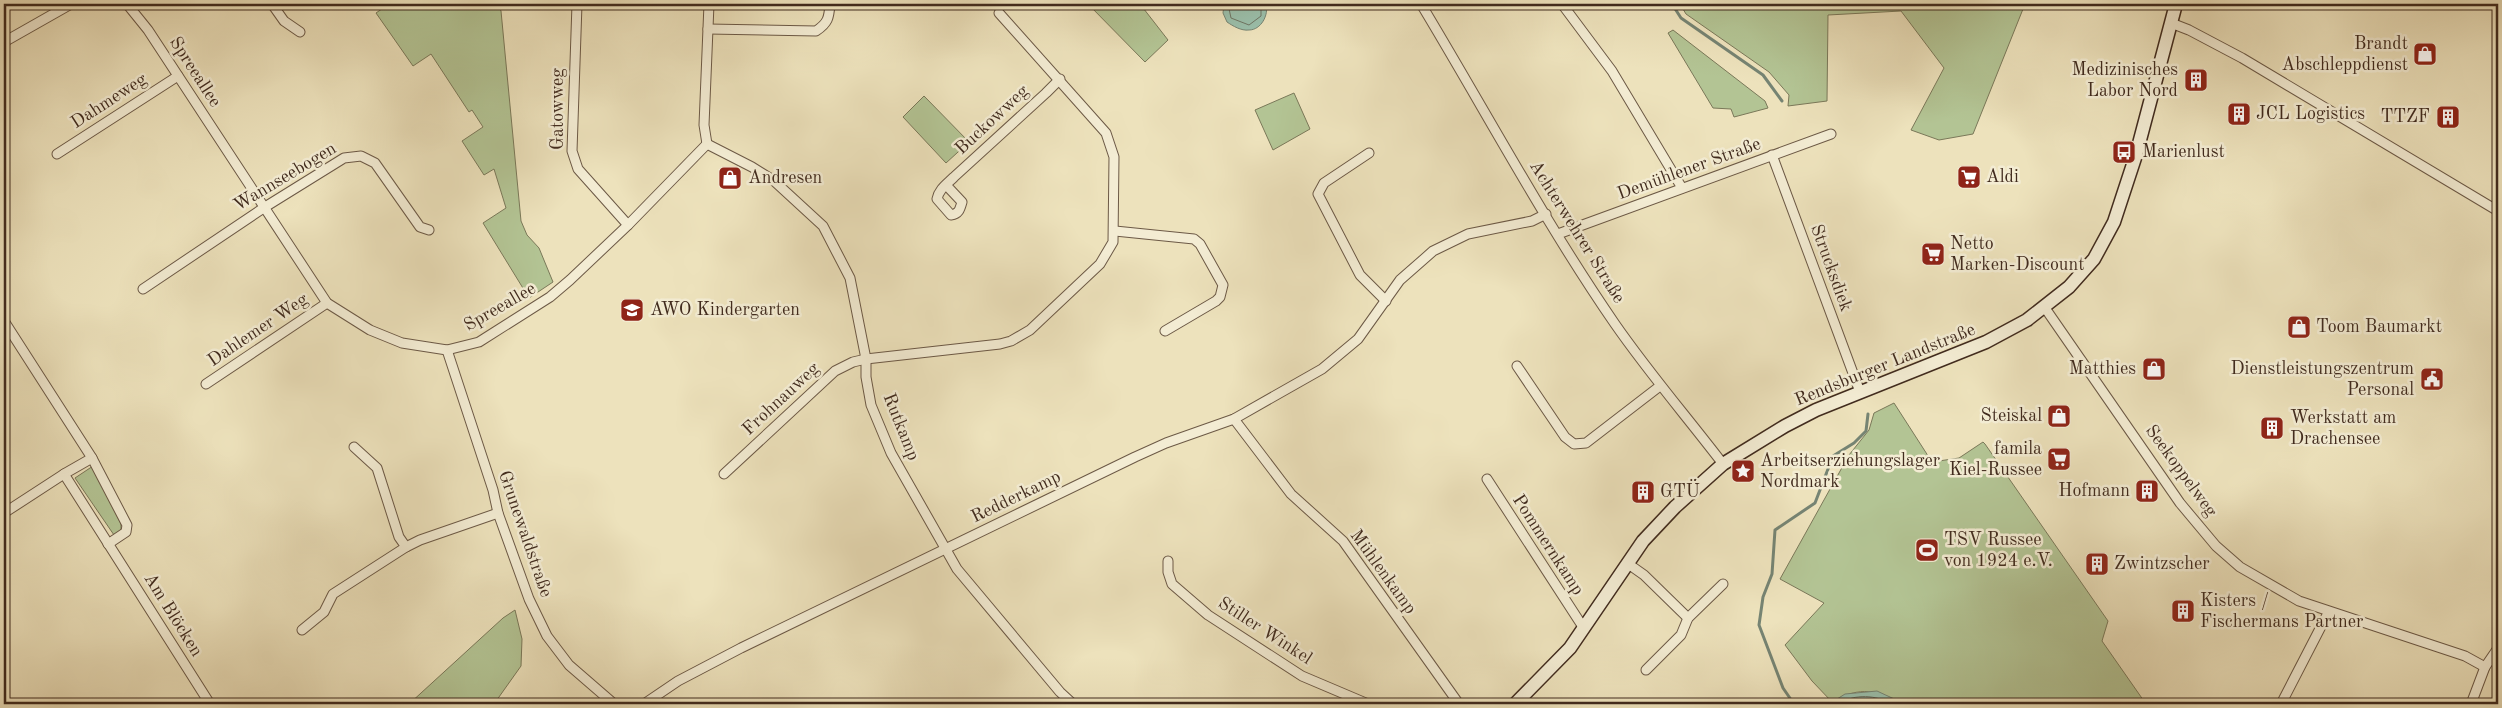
<svg xmlns="http://www.w3.org/2000/svg" width="2502" height="708" font-family="'Old Standard TT',serif">
<rect width="100%" height="100%" fill="#ede2bc"/>
<filter id="stains"><feTurbulence type="fractalNoise" baseFrequency=".004" numOctaves="4"/><feColorMatrix values="0 0 0 0 .2 0 0 0 0 .09 0 0 0 0 .02 0 0 0 .5 -.17"/></filter>
<radialGradient id="worn" r=".72"><stop offset=".6" stop-color="#630" stop-opacity="0"/><stop offset="1" stop-color="#630" stop-opacity=".3"/></radialGradient>
<!-- green -->
<g fill="#b3c494" stroke="#7a7859">
<path d="M389,4H498L501,11L521,221L527,235L539,248L553,282L529,298L483,223L506,208L494,169L484,175L462,141L483,127L472,110L469,112L431,54L413,66L376,13Z"/>
<path d="M1088,4H1140L1168,40L1145,62Z"/>
<path d="M1680,4H2025L1973,134L1939,140L1911,130L1944,68L1901,11L1828,15L1827,101L1788,106L1789,95L1769,72L1686,14Z"/>
<path d="M1673,30L1765,101L1768,108L1734,117L1731,109L1713,108L1668,33Z"/>
<path d="M1294,93L1310,129L1273,150L1255,110Z"/>
<path d="M924,96L969,142L946,163L903,117Z"/>
<path d="M1894,403L1932,462L1959,458L1983,442L1985,444L2108,621L2102,641L2146,704H1905C1877,691 1861,685 1832,702L1812,681L1785,645L1824,603L1780,579L1849,455L1869,430L1874,413Z"/>
<path d="M93,466L121,524V531L114,535L75,478Z"/>
<path d="M515,610L522,639L521,666L494,704H409L503,618Z"/>
</g>
<!-- water -->
<g fill="#9abfab" stroke="#768473">
<path d="M1224,4H1266C1269,15 1261,30 1249,30C1241,31 1233,26 1227,22L1223,13Z"/>
<path d="M1877,691L1905,704H1829L1845,694Z"/>
</g>
<g fill="none" stroke-linecap="round" stroke-linejoin="round">
<!-- shore -->
<g stroke="#6e7564" stroke-width="1">
<path d="M1228,4L1231,18L1249,25L1261,16V4"/>
<path d="M1838,704C1857,693 1874,695 1893,704"/>
</g>
<!-- stream -->
<g stroke="#768473" stroke-width="3">
<path d="M1672,4L1681,18L1763,75L1782,101"/>
<path d="M1794,704L1783,688L1759,625L1763,597L1772,574L1775,530L1815,503L1833,456L1854,443L1866,431L1868,414"/>
</g>
<!-- street casing -->
<g stroke="#6c5946" stroke-width="11">
<g id="street">
<path d="M127,4L148,30L327,303L370,330L402,343L447,350L479,342L550,297L570,280L628,225L707,144"/>
<path d="M272,4L284,21L300,32"/>
<path d="M577,4L572,151L578,169L628,225"/>
<path d="M1421,4C1485,110 1544,221 1615,324C1649,373 1687,417 1723,464"/>
<path d="M1562,4L1612,71L1682,188"/>
<path d="M2171,23L2189,30L2242,58L2498,211"/>
<path d="M708,29L816,31C828,23 829,18 830,4"/>
<path d="M4,42L71,4"/>
<path d="M707,144L752,167L773,180L823,226L850,278L866,359V377L871,405L891,453L957,569L1060,692L1073,704"/>
<path d="M707,144L704,125L709,4"/>
<path d="M1369,153L1324,183L1318,194L1360,275L1386,301"/>
<path d="M57,154L178,76"/>
<path d="M1772,155L1860,392"/>
<path d="M946,185L962,202C960,209 959,214 951,215L937,199C939,189 947,184 954,177L1046,93L1060,79"/>
<path d="M1115,231L1194,239L1200,244L1223,285L1220,297L1216,301L1165,331"/>
<path d="M1558,234L1831,134"/>
<path d="M143,289L265,207L344,158L361,156L375,163L420,227L429,230"/>
<path d="M2045,308L2180,503L2216,546L2240,567L2299,601L2465,656L2485,667"/>
<path d="M4,321L92,458L64,474L210,704"/>
<path d="M447,350L493,490L498,513L529,599L547,636L569,665L614,704"/>
<path d="M1517,366L1565,437L1574,444L1586,443L1660,386"/>
<path d="M206,384L327,303"/>
<path d="M1234,419L1291,494L1343,541L1459,704"/>
<path d="M354,447L377,468L399,537L406,547"/>
<path d="M92,458L127,525L126,532L108,544"/>
<path d="M724,474L835,371L853,362L866,359L1000,344L1011,341L1030,330L1100,264L1113,242L1114,157L1106,133L999,13"/>
<path d="M1487,479L1583,627"/>
<path d="M4,513L64,474"/>
<path d="M1168,561V572L1172,584L1208,615L1302,676L1368,704"/>
<path d="M1627,563L1644,575L1688,618"/>
<path d="M302,630L324,612L333,594L406,547L420,540L498,513"/>
<path d="M1646,670L1681,635L1688,618L1723,584"/>
<path d="M644,704L678,681L741,648L1135,457L1166,443L1234,419L1322,369L1358,339L1400,280L1433,251L1468,234L1532,221L1546,214"/>
<path d="M2281,704L2328,613"/>
<path d="M2471,704L2485,667L2498,648"/>
</g>
</g>
<!-- secondary casing -->
<g stroke="#412b1e" stroke-width="15">
<path id="secondary" d="M1515,704L1570,648L1643,541L1675,507L1723,464L1785,426L1816,410L1986,342L2027,320L2069,287L2094,259L2114,222L2136,155L2176,4"/>
</g>
<!-- street -->
<use href="#street" stroke="#f3ecd3" stroke-width="9"/>
<!-- secondary -->
<use href="#secondary" stroke="#f3ecd3" stroke-width="12"/>
</g>
<!-- icons -->
<defs>
<g id="shop-square" transform="scale(1.25)"><rect x="-9" y="-9" width="18" height="18" rx="4" fill="#8f2418" stroke="#f3ecd3"/><path d="M-5-2.5h2.3a2.7 3.5 0 0 1 5.4 0H5L5.5 6h-11ZM-1.5-2.5h3a1.5 2.3 0 0 0-3 0Z" fill="#fff"/></g>
<g id="building-square" transform="scale(1.25)"><rect x="-9" y="-9" width="18" height="18" rx="4" fill="#8f2418" stroke="#f3ecd3"/><path d="M-4-6H4V6H1V3H-1V6H-4ZM-2.5-4.3h1.7v1.8h-1.7ZM.8-4.3h1.7v1.8H.8ZM-2.5-1h1.7V.8h-1.7ZM.8-1h1.7V.8H.8Z" fill="#fff"/></g>
<g id="bus-square" transform="scale(1.25)"><rect x="-9" y="-9" width="18" height="18" rx="4" fill="#8f2418" stroke="#f3ecd3"/><path d="M-5-6H5V4H4V6H2V4H-2V6H-4V4H-5ZM-3.5-4V0h7V-4ZM-3.5 1.2v1.5H-2V1.2ZM2 1.2v1.5H3.5V1.2Z" fill="#fff"/></g>
<g id="supermarket-square" transform="scale(1.25)"><rect x="-9" y="-9" width="18" height="18" rx="4" fill="#8f2418" stroke="#f3ecd3"/><path d="M-6-5.5h2.5l.6 2H6L4.5 2H-2.5L-4.4-4H-6ZM-1.5 3.2a1.3 1.3 0 1 0 .1 0ZM3 3.2a1.3 1.3 0 1 0 .1 0Z" fill="#fff"/></g>
<g id="school-square" transform="scale(1.25)"><rect x="-9" y="-9" width="18" height="18" rx="4" fill="#8f2418" stroke="#f3ecd3"/><path d="M0-5L7-2L0 1L-7-2ZM-4 1L0 2.5L4 1V4Q0 6-4 4Z" fill="#fff"/></g>
<g id="civic-square" transform="scale(1.25)"><rect x="-9" y="-9" width="18" height="18" rx="4" fill="#8f2418" stroke="#f3ecd3"/><path d="M-.6-6.5H3V-4.5H.6V-3L4-1V1h2V6H-6V1h2V-1L-.6-3ZM-1.2 2.5V6h2.4V2.5Z" fill="#fff"/></g>
<g id="sight-square" transform="scale(1.25)"><rect x="-9" y="-9" width="18" height="18" rx="4" fill="#8f2418" stroke="#f3ecd3"/><path d="M0-6L1.8-2.2L6-1.7L2.9 1.2L3.7 5.4L0 3.3L-3.7 5.4L-2.9 1.2L-6-1.7L-1.8-2.2Z" fill="#fff"/></g>
<g id="stadium-square" transform="scale(1.25)"><rect x="-9" y="-9" width="18" height="18" rx="4" fill="#8f2418" stroke="#f3ecd3"/><path d="M0-5a6.5 5 0 1 0 0 10a6.5 5 0 1 0 0-10ZM-3.5-1.8h7v3.6h-7Z" fill="#fff"/></g>
</defs>
<g fill-rule="evenodd">
<use href="#shop-square" x="2425" y="54"/>
<use href="#building-square" x="2196" y="80"/>
<use href="#building-square" x="2239" y="114"/>
<use href="#building-square" x="2448" y="117"/>
<use href="#bus-square" x="2124" y="152"/>
<use href="#supermarket-square" x="1969" y="177"/>
<use href="#shop-square" x="730" y="178"/>
<use href="#supermarket-square" x="1933" y="254"/>
<use href="#school-square" x="632" y="310"/>
<use href="#shop-square" x="2299" y="327"/>
<use href="#shop-square" x="2154" y="369"/>
<use href="#civic-square" x="2432" y="379"/>
<use href="#shop-square" x="2059" y="416"/>
<use href="#building-square" x="2272" y="428"/>
<use href="#supermarket-square" x="2059" y="459"/>
<use href="#sight-square" x="1743" y="471"/>
<use href="#building-square" x="2147" y="491"/>
<use href="#building-square" x="1643" y="492"/>
<use href="#stadium-square" x="1927" y="550"/>
<use href="#building-square" x="2097" y="564"/>
<use href="#building-square" x="2183" y="611"/>
</g>
<g text-anchor="middle" dominant-baseline="central" stroke-width="5" stroke-linejoin="round" paint-order="stroke">
<!-- poi labels -->
<g font-size="18" fill="#412b1e" stroke="#f3ecd3" text-anchor="start">
<text x="2408" y="44" text-anchor="end">Brandt<tspan x="2408" dy="21">Abschleppdienst</tspan></text>
<text x="2178" y="70" text-anchor="end">Medizinisches<tspan x="2178" dy="21">Labor Nord</tspan></text>
<text x="2256" y="114">JCL Logistics</text>
<text x="2430" y="117" text-anchor="end">TTZF</text>
<text x="2142" y="152">Marienlust</text>
<text x="1986" y="177">Aldi</text>
<text x="748" y="178">Andresen</text>
<text x="1950" y="244">Netto<tspan x="1950" dy="21">Marken-Discount</tspan></text>
<text x="650" y="310">AWO Kindergarten</text>
<text x="2316" y="327">Toom Baumarkt</text>
<text x="2136" y="369" text-anchor="end">Matthies</text>
<text x="2414" y="369" text-anchor="end">Dienstleistungszentrum<tspan x="2414" dy="21">Personal</tspan></text>
<text x="2042" y="416" text-anchor="end">Steiskal</text>
<text x="2290" y="418">Werkstatt am<tspan x="2290" dy="21">Drachensee</tspan></text>
<text x="2042" y="449" text-anchor="end">famila<tspan x="2042" dy="21">Kiel-Russee</tspan></text>
<text x="1760" y="461">Arbeitserziehungslager<tspan x="1760" dy="21">Nordmark</tspan></text>
<text x="2130" y="491" text-anchor="end">Hofmann</text>
<text x="1660" y="492">GTÜ</text>
<text x="1944" y="540">TSV Russee<tspan x="1944" dy="21">von 1924 e.V.</tspan></text>
<text x="2114" y="564">Zwintzscher</text>
<text x="2200" y="601">Kisters /<tspan x="2200" dy="21">Fischermans Partner</tspan></text>
</g>
<!-- street labels -->
<g font-size="18" fill="#412b1e" stroke="#f3ecd3">
<text transform="translate(195 72) rotate(57)">Spreeallee</text>
<text transform="translate(109 101) rotate(-33)">Dahmeweg</text>
<text transform="translate(558 109) rotate(-90)">Gatowweg</text>
<text transform="translate(992 120) rotate(-43)">Buckowweg</text>
<text transform="translate(1689 169) rotate(-20)">Demühlener Straße</text>
<text transform="translate(285 177) rotate(-31)">Wannseebogen</text>
<text transform="translate(1577 232) rotate(58)">Achterwehrer Straße</text>
<text transform="translate(1831 268) rotate(70)">Strucksdiek</text>
<text transform="translate(500 307) rotate(-30)">Spreeallee</text>
<text transform="translate(258 330) rotate(-34)">Dahlemer Weg</text>
<text transform="translate(1885 365) rotate(-22)">Rendsburger Landstraße</text>
<text transform="translate(781 399) rotate(-43)">Frohnauweg</text>
<text transform="translate(901 427) rotate(68)">Rutkamp</text>
<text transform="translate(2181 471) rotate(54)">Seekoppelweg</text>
<text transform="translate(1016 497) rotate(-26)">Redderkamp</text>
<text transform="translate(525 534) rotate(71)">Grunewaldstraße</text>
<text transform="translate(1548 545) rotate(57)">Pommernkamp</text>
<text transform="translate(1383 572) rotate(54)">Mühlenkamp</text>
<text transform="translate(173 615) rotate(58)">Am Blöcken</text>
<text transform="translate(1265 631) rotate(33)">Stiller Winkel</text>
</g>
</g>
<!-- margin -->
<rect width="2502" height="708" fill="none" stroke="#ede2bc" stroke-width="20"/>
<rect x="5" y="5" width="2492" height="698" fill="none" stroke="#412b1e" stroke-width="2.5"/>
<rect x="10" y="10" width="2482" height="688" fill="none" stroke="#412b1e"/>
<rect width="100%" height="100%" filter="url(#stains)"/>
<rect width="100%" height="100%" fill="url(#worn)"/>
</svg>
